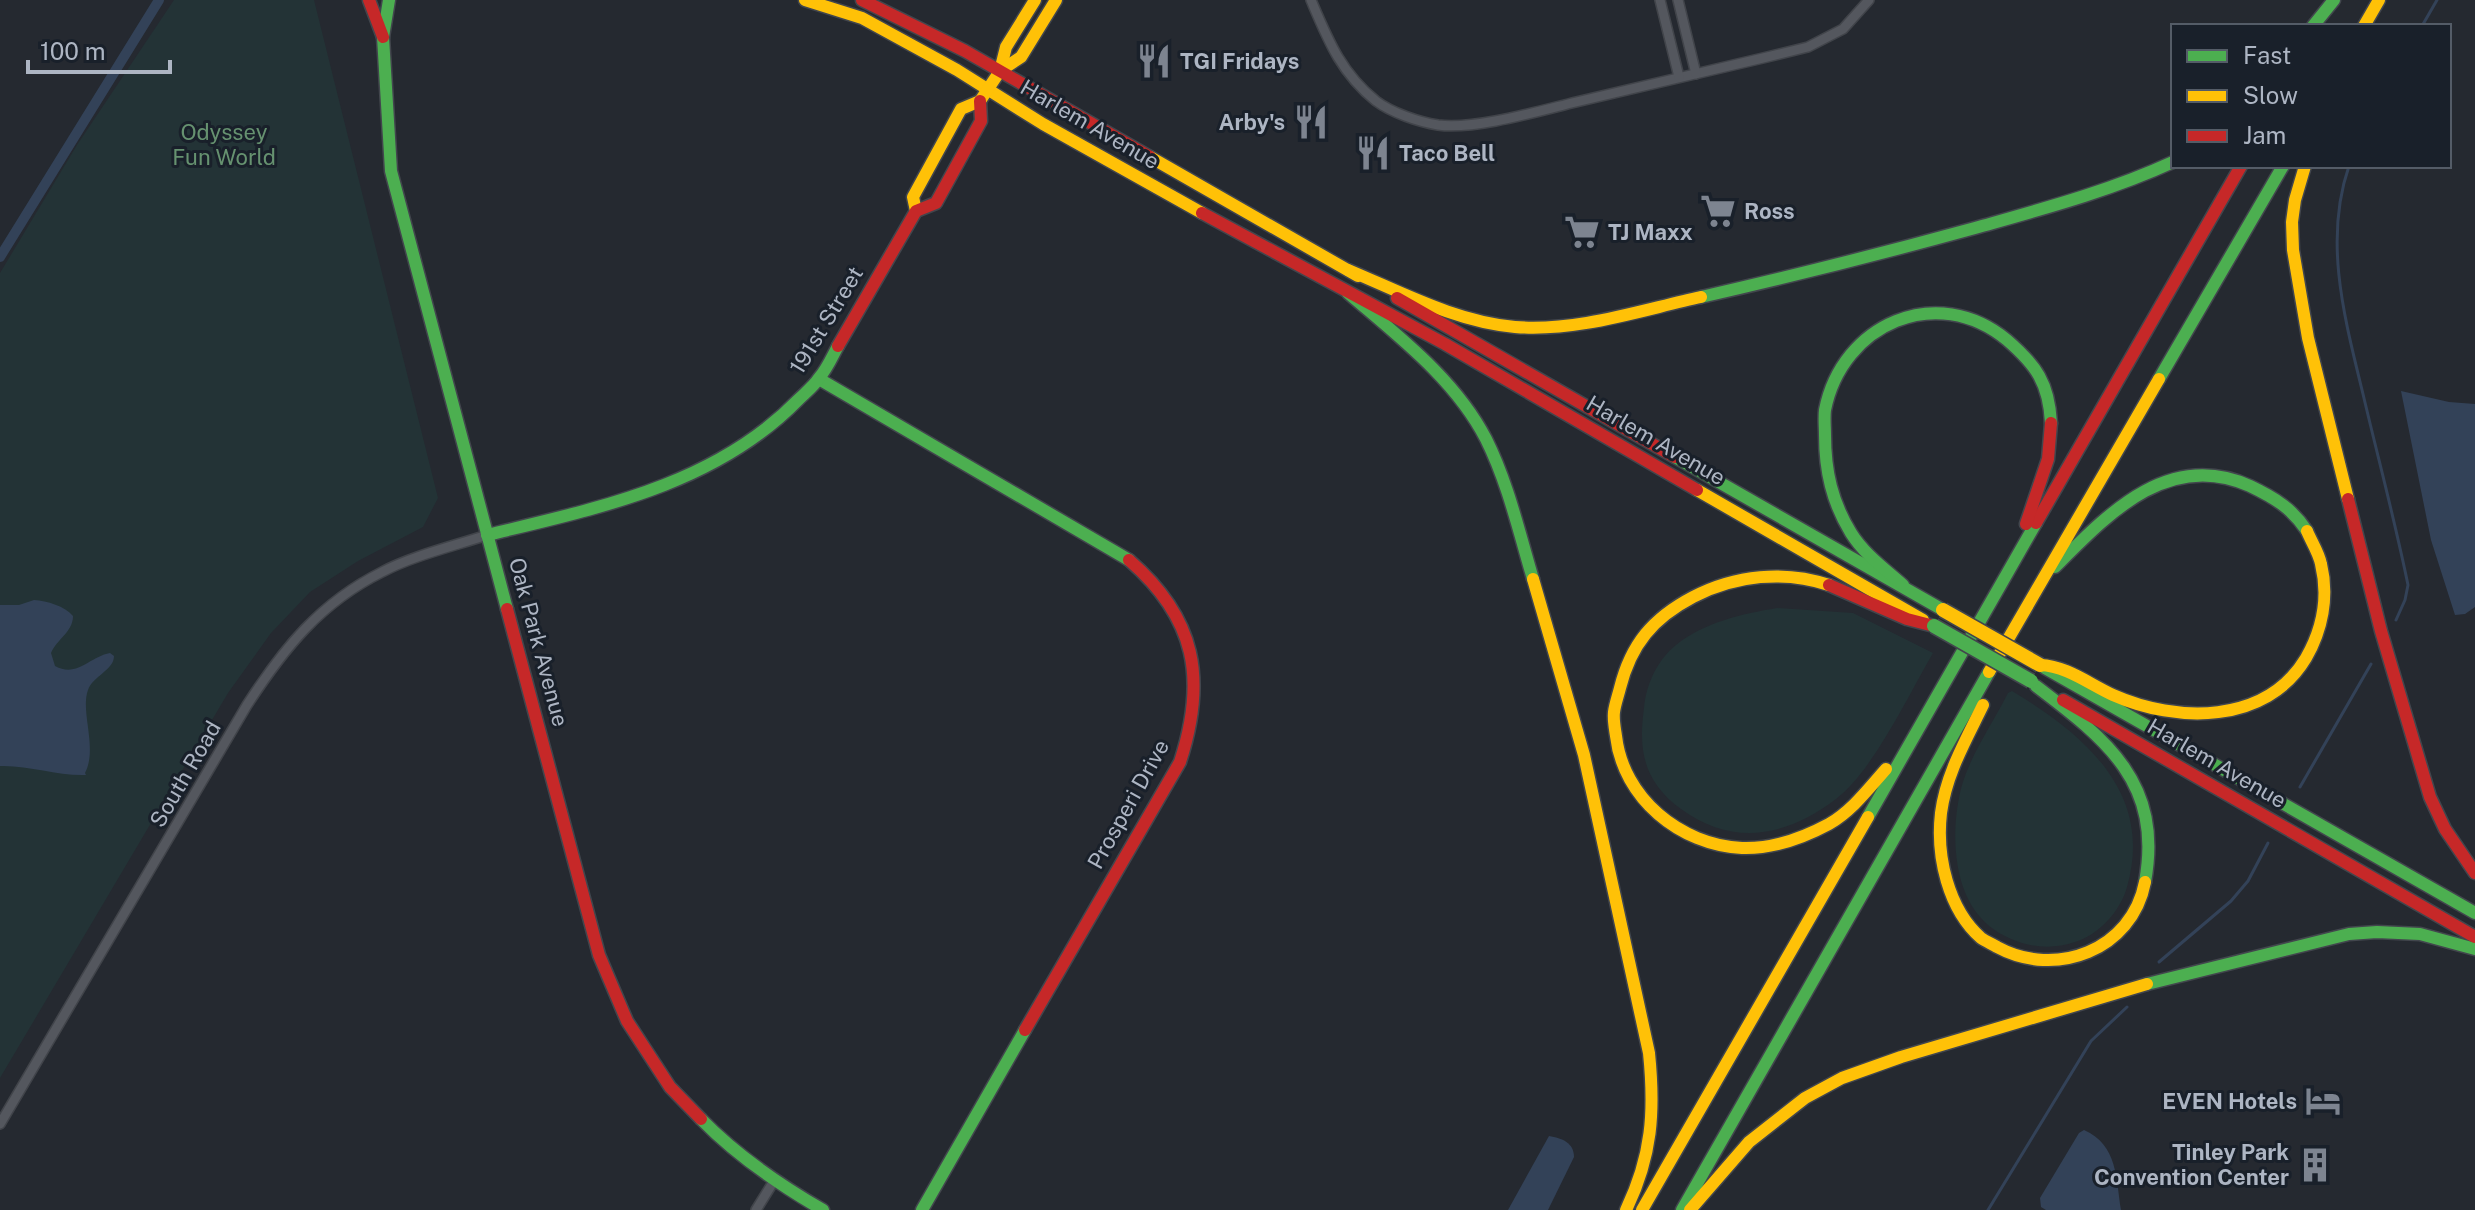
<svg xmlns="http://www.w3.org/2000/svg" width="2475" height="1210" font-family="'Public Sans',sans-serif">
<rect width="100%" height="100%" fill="#252930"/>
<!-- green -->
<g fill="#233336">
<path d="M174,0H314L438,498L423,527L358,561L310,592L271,633L228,693L0,1078V273L77,145Z"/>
<path d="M1777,608L1853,613L1933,653C1909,694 1873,771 1836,799C1786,837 1733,847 1681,809C1644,782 1638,751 1644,708C1646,685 1657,660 1676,645C1705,622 1742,614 1777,608Z"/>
<path d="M2012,691C2085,735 2154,793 2127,887C2121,910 2099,935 2075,942C2058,948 2039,948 2022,943C2007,938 1991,930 1981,918C1951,885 1951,825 1962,785C1972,752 1993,723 2008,693Z"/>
</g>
<!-- water -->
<g fill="#334258">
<path d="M2401,391L2449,402L2475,404V607L2465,614L2455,615L2431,540Z"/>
<path d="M34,600C47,601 65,606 73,616C73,632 57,639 51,653L55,666C77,678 89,657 110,653L114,656C114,670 93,676 88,690C80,712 98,748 85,773L86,775C57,776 29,765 0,766V605H19Z"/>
<path d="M2084,1130C2118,1145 2116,1179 2121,1210H2046L2041,1207L2040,1198L2079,1133Z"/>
<path d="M1549,1136C1562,1138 1574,1143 1574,1157L1548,1210H1508Z"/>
</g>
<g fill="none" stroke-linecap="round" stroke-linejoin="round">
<!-- stream -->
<g stroke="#334258" stroke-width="3">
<path d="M2422,26L2437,0"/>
<path d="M2349,166C2323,241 2345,320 2363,394C2378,458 2395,521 2408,585L2405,600L2396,620"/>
<path d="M2300,787L2371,664"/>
<path d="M2159,962L2231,901L2248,881L2268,843"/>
<path d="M1988,1210L2091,1041L2127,1007"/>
</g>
<!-- canal -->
<path stroke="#334258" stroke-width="10" d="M0,257L159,0"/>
<!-- street casing -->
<g stroke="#41444a" stroke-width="12">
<g id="street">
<path d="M1311,0C1328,40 1341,73 1376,101C1392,113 1419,122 1438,125C1475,130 1539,111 1576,102C1654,84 1731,66 1808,47L1843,29L1869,0"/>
<path d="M1660,0L1679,77"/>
<path d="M1678,0L1696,74"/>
<path d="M0,1124L247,705C284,648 320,603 382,572C412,556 454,546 487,535"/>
<path d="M756,1210L774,1181"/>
</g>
</g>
<!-- fast casing -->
<g stroke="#42464d" stroke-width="15">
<g id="fast">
<path d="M389,0L383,37L391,171L507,609"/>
<path d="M2313,26L2334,0"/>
<path d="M1348,293C1398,336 1455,379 1486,439C1508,483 1519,532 1533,579"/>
<path d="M1701,297C1793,276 1884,253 1975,228C2042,209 2110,191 2173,162"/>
<path d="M819,379L1129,560"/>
<path d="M2159,379L2283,166"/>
<path d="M1675,457L1943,610"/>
<path d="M487,535C598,508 715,485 798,400C805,393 814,386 819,378C827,369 832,357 838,346"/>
<path d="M2055,567C2107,515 2168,449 2250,486C2273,497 2292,508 2307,531"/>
<path d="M1903,585C1885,569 1864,554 1851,533C1832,502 1825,471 1825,435C1825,427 1824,418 1825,410C1842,324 1937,282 2007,340C2036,365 2049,383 2051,423"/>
<path d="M2045,668L2475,913"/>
<path d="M2036,686C2107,740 2163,783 2145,882"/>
<path d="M1868,817L2036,523"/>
<path d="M2147,984L2349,934L2377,932L2420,934L2475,949"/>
<path d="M701,1119C737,1156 778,1184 823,1210"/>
<path d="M922,1210L1025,1030"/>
<path d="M1682,1210L1989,672"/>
</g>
</g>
<!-- slow casing -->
<g stroke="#42464d" stroke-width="15">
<g id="slow">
<path d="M805,0L862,18L957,70L1043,124L1202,213"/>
<path d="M2364,26L2379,0"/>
<path d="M1000,71L1021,57L1056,0"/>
<path d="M1150,157L1358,276"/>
<path d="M2305,166L2295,200L2292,222L2293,250L2308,338L2348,499"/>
<path d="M916,211L913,197L961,109L980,101L1000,71L1006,47L1035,0"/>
<path d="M1348,270C1401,292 1456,322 1515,327C1577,332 1641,310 1701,297"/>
<path d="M1697,490L1923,620"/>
<path d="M1533,579L1584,755L1649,1053C1655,1112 1652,1156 1626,1210"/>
<path d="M1829,585C1785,570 1735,575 1693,597C1653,618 1631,644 1620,688C1618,696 1615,704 1614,712C1613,720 1615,729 1616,736C1623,798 1680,845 1742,848C1772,849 1803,838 1829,824C1852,811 1869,788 1886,769"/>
<path d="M2040,665C2067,666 2089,684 2113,695C2176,723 2266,725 2306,658C2322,630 2329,597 2321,564C2319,553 2311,541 2307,531"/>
<path d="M1989,672L2159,379"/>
<path d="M1983,705C1966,740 1946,774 1941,813C1936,856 1948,909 1981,938C1985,941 1992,944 1997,947C2056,979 2132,950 2145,882"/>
<path d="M1642,1210L1868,817"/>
<path d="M1690,1210L1749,1142L1805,1098L1842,1078L1901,1057L2147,984"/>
</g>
</g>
<!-- jam casing -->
<g stroke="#42464d" stroke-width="15">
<g id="jam">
<path d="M369,0L383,37"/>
<path d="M862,0L965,51L1150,157"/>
<path d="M1202,213L1445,344L1697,490"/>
<path d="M1397,298L1675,457"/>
<path d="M838,346L916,211L936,203L981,121L980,101"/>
<path d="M2348,499L2381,631L2430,797L2445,829L2475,873"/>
<path d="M2036,523L2241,166"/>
<path d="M2026,524L2048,459L2051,423"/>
<path d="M1829,585L1907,619L1934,626"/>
<path d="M507,609L599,955L627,1021L670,1087L701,1119"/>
<path d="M2063,700L2475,937"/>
<path d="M1025,1030L1180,762C1207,679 1196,618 1129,560"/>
</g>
</g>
<!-- street -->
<use href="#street" stroke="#54575e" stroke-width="9"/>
<!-- fast -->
<use href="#fast" stroke="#4caf50" stroke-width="12"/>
<!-- slow -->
<use href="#slow" stroke="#ffc107" stroke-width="12"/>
<!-- jam -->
<use href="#jam" stroke="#c62828" stroke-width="12"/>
<!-- fast-bridge casing -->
<g stroke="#42464d" stroke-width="17" stroke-linecap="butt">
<path id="fast-bridge" d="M1934,626L2031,681"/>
</g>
<!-- slow-bridge casing -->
<g stroke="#42464d" stroke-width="17" stroke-linecap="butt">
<path id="slow-bridge" d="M1943,610L2040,665"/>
</g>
<!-- fast-bridge -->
<use href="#fast-bridge" stroke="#4caf50" stroke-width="14"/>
<!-- slow-bridge -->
<use href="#slow-bridge" stroke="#ffc107" stroke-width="14"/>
</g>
<!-- icons -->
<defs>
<g id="restaurant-bare" transform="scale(2.76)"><path d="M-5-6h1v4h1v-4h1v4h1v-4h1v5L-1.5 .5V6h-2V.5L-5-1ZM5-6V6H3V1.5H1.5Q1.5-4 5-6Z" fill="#7d8490" stroke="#19202a" stroke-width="2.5" paint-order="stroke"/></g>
<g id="supermarket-bare" transform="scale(2.76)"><path d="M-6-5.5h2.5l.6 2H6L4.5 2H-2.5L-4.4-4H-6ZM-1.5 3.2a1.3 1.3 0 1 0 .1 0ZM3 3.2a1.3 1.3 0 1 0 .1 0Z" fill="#7d8490" stroke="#19202a" stroke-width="2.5" paint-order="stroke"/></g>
<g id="hotel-bare" transform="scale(2.76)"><path d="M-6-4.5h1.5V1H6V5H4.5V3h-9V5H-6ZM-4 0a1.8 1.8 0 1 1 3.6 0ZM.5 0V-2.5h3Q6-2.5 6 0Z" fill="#7d8490" stroke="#19202a" stroke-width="2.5" paint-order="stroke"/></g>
<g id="building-bare" transform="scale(2.76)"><path d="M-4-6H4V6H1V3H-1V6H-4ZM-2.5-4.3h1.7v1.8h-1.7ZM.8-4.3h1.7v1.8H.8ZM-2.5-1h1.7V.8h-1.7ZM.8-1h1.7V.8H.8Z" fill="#7d8490" stroke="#19202a" stroke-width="2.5" paint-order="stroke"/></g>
</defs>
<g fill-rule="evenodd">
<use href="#restaurant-bare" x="1154" y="61"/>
<use href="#restaurant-bare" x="1311" y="122"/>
<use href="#restaurant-bare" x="1373" y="153"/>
<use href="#supermarket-bare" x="1718" y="211"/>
<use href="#supermarket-bare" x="1582" y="232"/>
<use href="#hotel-bare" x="2323" y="1101"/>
<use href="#building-bare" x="2315" y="1165"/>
</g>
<g text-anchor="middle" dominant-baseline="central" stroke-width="6" stroke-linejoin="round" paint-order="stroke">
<!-- poi labels -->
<g font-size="22" font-weight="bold" fill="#adb5c3" stroke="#19202a" text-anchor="start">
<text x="1180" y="61">TGI Fridays</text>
<text x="1285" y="122" text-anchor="end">Arby's</text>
<text x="1399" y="153">Taco Bell</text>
<text x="1744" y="211">Ross</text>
<text x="1608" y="232">TJ Maxx</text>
<text x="2297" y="1101" text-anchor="end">EVEN Hotels</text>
<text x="2289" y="1152" text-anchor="end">Tinley Park<tspan x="2289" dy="25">Convention Center</tspan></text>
</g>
<!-- street labels -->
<g font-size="22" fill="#adb5c3" stroke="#19202a">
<text transform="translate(1090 124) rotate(30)">Harlem Avenue</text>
<text transform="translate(826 320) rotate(-59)">191st Street</text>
<text transform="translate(1656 440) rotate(30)">Harlem Avenue</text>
<text transform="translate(539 642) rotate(75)">Oak Park Avenue</text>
<text transform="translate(2217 763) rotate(30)">Harlem Avenue</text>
<text transform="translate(185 774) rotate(-60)">South Road</text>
<text transform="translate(1128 804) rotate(-61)">Prosperi Drive</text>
</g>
<!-- park labels -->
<g font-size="22" fill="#669270" stroke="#19202a">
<text x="224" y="132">Odyssey<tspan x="224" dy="25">Fun World</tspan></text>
</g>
</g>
<!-- legend -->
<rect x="2171" y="24" width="280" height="144" fill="#19202a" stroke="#545c67" stroke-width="2"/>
<rect x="2187" y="50" width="40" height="12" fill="#4caf50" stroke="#545c67" stroke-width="2"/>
<text x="2243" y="64" font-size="24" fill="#adb5c3">Fast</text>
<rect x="2187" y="90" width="40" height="12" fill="#ffc107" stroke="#545c67" stroke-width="2"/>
<text x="2243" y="104" font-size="24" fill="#adb5c3">Slow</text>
<rect x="2187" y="130" width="40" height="12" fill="#c62828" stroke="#545c67" stroke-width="2"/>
<text x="2243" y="144" font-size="24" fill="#adb5c3">Jam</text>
<!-- scale -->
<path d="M28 60v12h142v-12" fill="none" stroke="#adb5c3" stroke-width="4"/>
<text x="40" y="60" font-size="24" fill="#adb5c3" stroke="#19202a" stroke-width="6" paint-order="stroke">100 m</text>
</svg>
